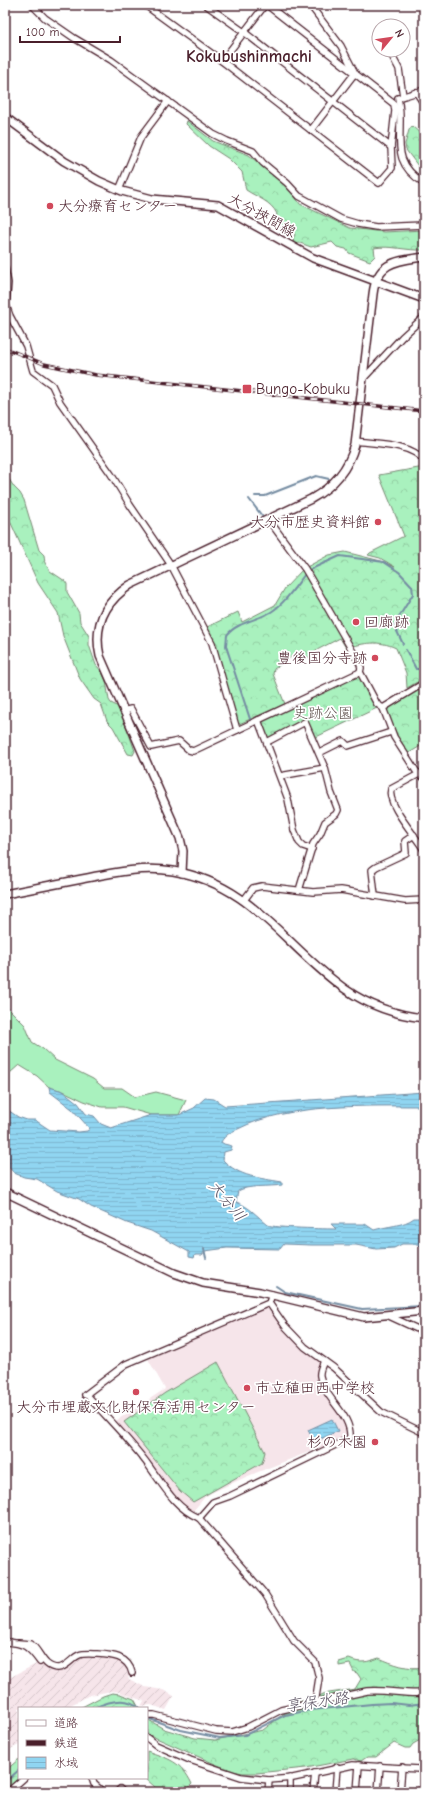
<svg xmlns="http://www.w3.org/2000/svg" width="429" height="1797" font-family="'Comic Neue','Klee One',sans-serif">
<defs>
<pattern id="industrial-furrows" width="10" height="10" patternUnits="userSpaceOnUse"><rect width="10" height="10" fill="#f6e5ea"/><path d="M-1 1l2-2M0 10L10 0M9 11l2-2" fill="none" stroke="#d4c4c9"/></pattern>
<pattern id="forest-crowns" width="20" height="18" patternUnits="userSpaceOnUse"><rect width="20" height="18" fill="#a9f1be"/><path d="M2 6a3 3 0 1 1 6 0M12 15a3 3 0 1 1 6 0" fill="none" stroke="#93cea3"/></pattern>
<pattern id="water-rules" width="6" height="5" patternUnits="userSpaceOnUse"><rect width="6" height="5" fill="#90d5f1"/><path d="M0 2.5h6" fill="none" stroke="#7eb6cf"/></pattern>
</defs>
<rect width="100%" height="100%" fill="#fff"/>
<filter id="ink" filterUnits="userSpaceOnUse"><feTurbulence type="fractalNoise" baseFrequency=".025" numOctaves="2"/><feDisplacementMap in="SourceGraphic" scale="8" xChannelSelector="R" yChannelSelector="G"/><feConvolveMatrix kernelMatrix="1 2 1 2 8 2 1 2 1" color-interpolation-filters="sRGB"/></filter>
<g filter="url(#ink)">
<!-- built -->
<path fill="#f6e5ea" d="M267,1308L284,1330L308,1353L320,1362L316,1376L324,1393L343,1422L348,1434L347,1437L248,1476L211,1493L205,1497L193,1511L183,1505L175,1498L114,1422L165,1389L148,1359L260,1309Z"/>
<!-- industrial -->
<path fill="url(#industrial-furrows)" d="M87,1656L109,1658L120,1660L126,1668L129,1679L145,1687L163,1690L174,1696L166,1710L151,1705L141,1706L144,1701L119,1692L112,1691L90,1695L65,1708H19V1745L6,1751L5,1680L42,1661L64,1672L66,1667L78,1658Z"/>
<!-- grass -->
<path fill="#a9f1be" stroke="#7a8874" d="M5,1005L25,1025L32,1042L43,1049L55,1060L93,1079L104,1088H122L135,1097L156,1092L186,1100L179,1115H151L123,1107H102L84,1101L63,1091L49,1087L37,1076L19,1065L10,1073L5,1068Z"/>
<!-- forest -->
<g fill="url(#forest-crowns)" stroke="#7a8874">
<path d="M187,121L213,141L249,155L292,192L300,204L350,228L384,232L424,230V250C407,251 390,245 374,248L375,256L370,261L349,253L346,249L337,247L332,242L311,247L300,243L294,244L293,238L295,235L292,229L276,226L274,223L277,214C271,201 256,197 246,190L242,172L229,159L209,146L186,124Z"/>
<path d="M412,126L423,136L424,174L406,150L405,144L409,130Z"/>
<path d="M424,467V678L407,688L406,673L396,648C379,640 364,643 346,648L340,638L317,650L310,657H298V652L274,669L273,674L285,704L239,724L236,723L205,628L238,612L242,622L275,605L285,588L303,569L329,555L345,552L381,561L395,567L380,558L368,555L370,553L404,536L379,475Z"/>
<path d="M5,473L14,487L20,493L24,500L39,550L44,555L45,563L50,571L65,581L67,584V592L79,613L80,622L89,636V645L96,665L102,672L106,681L109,700L111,703L117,706L122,714L135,751L133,755L128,754L113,727L107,721L101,704L94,699L80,679L63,636L58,613L38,583L5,510Z"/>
<path d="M357,676H359L377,708L314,738L305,721L268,740L260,721Z"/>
<path d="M424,686V744L409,753C396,743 392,725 386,710Z"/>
<path d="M218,1362L265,1452L262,1463L193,1502L180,1491L124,1422L165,1393Z"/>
<path d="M379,1658C393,1664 408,1670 424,1667V1738L413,1744L410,1748H405L394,1743L376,1757H367L361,1761L353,1759L306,1768L257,1773H243L232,1771L215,1764L147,1734V1719L164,1729L195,1738L215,1740L263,1730L300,1701L313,1700L323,1694L355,1689L361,1679L357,1673L354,1672L350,1664L339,1666V1662L349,1659C361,1664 367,1662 379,1658Z"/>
<path d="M112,1693L120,1694L134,1699L139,1708H80L103,1696Z"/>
<path d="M147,1751C169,1759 181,1761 192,1784L186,1790L156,1788L145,1778H147Z"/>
<path d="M19,1759V1778L5,1791V1771Z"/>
</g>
<!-- water -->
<g fill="url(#water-rules)" stroke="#748ca2">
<path d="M49,1087L63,1091L78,1103L86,1114L94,1116L101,1124L111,1128L151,1115H179L194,1108L205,1098L214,1099L225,1106L424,1092V1106C367,1106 289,1103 238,1129C231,1132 225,1135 221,1142L224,1144L232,1146L231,1150L224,1152L223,1160C239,1177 260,1178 282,1182V1185C270,1187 247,1185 238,1191L236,1202C249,1206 258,1217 268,1225C273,1228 328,1229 336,1229L331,1224H365L374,1230C386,1226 404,1226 414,1218H424V1245L420,1246L418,1244H402L394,1248L376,1249L356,1245H311L284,1244L280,1249L227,1248L205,1251L202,1255H195L194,1258L189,1257V1252L151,1231L127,1223L91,1207L79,1199L57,1191L37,1179L24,1177L14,1173L5,1163V1108L18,1117L27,1120H35L50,1130L79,1132L87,1131L90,1129L72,1109L50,1092Z"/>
<path d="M332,1419L338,1431L314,1442L308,1430Z"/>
</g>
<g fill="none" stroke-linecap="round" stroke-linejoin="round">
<!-- stream -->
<g stroke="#748ca2" stroke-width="2">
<path d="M414,450L424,454"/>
<path d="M255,496H265L316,476L329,479"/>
<path d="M249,499L262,516"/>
<path d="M309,570L340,556L384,562L399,572L412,586L413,594L394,625L403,644"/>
<path d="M406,650L416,669H424"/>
<path d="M250,719L226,646L227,635C237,622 258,620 271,612C285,603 295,587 305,574L304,573"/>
<path d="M204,1249L206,1258"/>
<path d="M276,1286L285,1292L362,1309L424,1306"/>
<path d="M94,1708C107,1702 127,1695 139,1708"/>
<path d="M147,1718L181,1730L220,1738L245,1735L285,1715L311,1710L372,1704L391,1703L409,1705L424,1703"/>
<path d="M5,1782L19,1770"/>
</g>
<!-- minor casing -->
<g stroke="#4a1f2b" stroke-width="8">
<g id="minor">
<path d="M32,5L45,18L74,38L111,60L213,134L227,141L253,151L263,163L287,183L299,196L341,219L358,224L376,227L424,225"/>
<path d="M145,5L222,61L379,183L392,168L391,147L395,111L394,104L267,5"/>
<path d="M206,5L244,32L391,147"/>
<path d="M310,5L341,46L355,73L311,130"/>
<path d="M390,52L399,69L403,96"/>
<path d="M222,61L265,5"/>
<path d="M416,92L424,104"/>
<path d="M401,97L424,90"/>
<path d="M398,98C406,133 386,160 424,183"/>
<path d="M119,190L141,137L168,101"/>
<path d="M5,268L8,283L6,305L10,316L26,346L33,371L52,385L60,402L111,474L130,505L171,565L212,643L237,730"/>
<path d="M363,379L402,337L424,317"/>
<path d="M355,441C377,444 409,443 424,460"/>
<path d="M268,519L305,569L360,664L361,668L360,672L377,704L383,708L394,737L416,771L424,778"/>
<path d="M383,708L424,683"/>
<path d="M123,711L131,709L151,747L179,741L189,750L193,751L360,672"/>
<path d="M258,720L288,799L294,830L299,842L303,846L312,849"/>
<path d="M267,742L305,722L325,768L331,792L338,810L336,814L325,822L320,834L313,844L300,887"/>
<path d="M319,753L343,741L348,746L391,732"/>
<path d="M419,774L391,789C386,804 416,836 424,850"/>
<path d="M280,776L325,768"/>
<path d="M375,896L372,870L376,867L406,853L405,841L414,835"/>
<path d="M244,900L253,888L262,886L313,892L341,890L405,901L424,900"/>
<path d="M272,1294L269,1303L126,1364L85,1395L88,1396C108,1419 131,1441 149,1466C163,1485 175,1508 199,1518L213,1502L230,1496L350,1438C352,1414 324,1399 320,1376C319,1371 322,1366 324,1361"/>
<path d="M269,1303L285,1326L305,1347L334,1368L381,1412L424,1433"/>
<path d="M387,1315L424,1332"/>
<path d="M199,1518L265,1594L294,1641L315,1662L319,1678L315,1703"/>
<path d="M5,1642C25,1643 28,1646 40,1662"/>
<path d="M18,1643L31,1644C41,1652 43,1668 58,1668C66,1668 72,1658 79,1655C84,1653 92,1654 97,1654C112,1655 128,1656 132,1673"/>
<path d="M147,1715H154L216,1731L232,1732L248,1727L281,1710L367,1691C386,1689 405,1695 424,1693"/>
<path d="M147,1738L156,1745L190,1760L241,1777L269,1780L293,1778L353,1765L419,1769L424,1772"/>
<path d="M92,1778L94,1784L103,1792"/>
<path d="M8,1792L24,1778"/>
<path d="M117,1792L120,1789L123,1792"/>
<path d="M226,1792H233"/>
<path d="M268,1792L269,1780"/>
<path d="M290,1792V1778"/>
<path d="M313,1792L315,1773"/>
<path d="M335,1792L337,1767"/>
<path d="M357,1792L359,1765"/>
<path d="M378,1792L380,1766"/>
<path d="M400,1792L402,1767"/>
<path d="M422,1792L423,1771"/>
</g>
</g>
<!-- tertiary casing -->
<g stroke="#4a1f2b" stroke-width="10">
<g id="tertiary">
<path d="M182,873L183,851L180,838L100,656C93,625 105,602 130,585L311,499C333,487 348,470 355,445L373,294C377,261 397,261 424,257"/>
<path d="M5,894C31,889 57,884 82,879C112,873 142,866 173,871C253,884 284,946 345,989C368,1005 396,1015 424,1018"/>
<path d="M5,1192L174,1273L203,1283L260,1292L364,1317L424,1311"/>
</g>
</g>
<!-- secondary casing -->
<g stroke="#4a1f2b" stroke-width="10">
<path id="secondary" d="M5,117L64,161L99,181L122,191L152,199L218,205L313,258L424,299"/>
</g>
<!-- minor -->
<use href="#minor" stroke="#fff" stroke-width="5.5"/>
<!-- tertiary -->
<use href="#tertiary" stroke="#fff" stroke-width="7"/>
<!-- secondary -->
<use href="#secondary" stroke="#fff" stroke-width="7"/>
<!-- rail casing -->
<g stroke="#4a1f2b" stroke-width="3.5">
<path id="rail" d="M5,348L44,364L96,375L424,411"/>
</g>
<!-- rail -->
<use href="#rail" stroke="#fff" stroke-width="2" stroke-dasharray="6" stroke-linecap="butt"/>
</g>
</g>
<!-- markers -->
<g fill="#d1495b" stroke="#fff" stroke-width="1.5">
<circle cx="50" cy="206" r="4"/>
<rect x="242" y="384" width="10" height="10" rx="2"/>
<circle cx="378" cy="522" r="4"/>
<circle cx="356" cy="622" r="4"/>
<circle cx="375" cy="658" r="4"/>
<circle cx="247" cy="1388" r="4"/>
<circle cx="136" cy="1392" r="4"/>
<circle cx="375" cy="1442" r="4"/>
</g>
<g text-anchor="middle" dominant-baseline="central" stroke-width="3.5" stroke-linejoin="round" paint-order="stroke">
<!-- poi labels -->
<g font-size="15" fill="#4a1f2b" stroke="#fff" text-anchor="start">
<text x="58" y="206">大分療育センター</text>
<text x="256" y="389">Bungo-Kobuku</text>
<text x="370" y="522" text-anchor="end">大分市歴史資料館</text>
<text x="364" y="622">回廊跡</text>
<text x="367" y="658" text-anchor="end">豊後国分寺跡</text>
<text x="255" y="1388">市立稙田西中学校</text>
<text x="136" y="1407" text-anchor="middle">大分市埋蔵文化財保存活用センター</text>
<text x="367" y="1442" text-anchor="end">杉の木園</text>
</g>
<!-- street labels -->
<g font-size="15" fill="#4a1f2b" stroke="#fff">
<text transform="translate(262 215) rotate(29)">大分挾間線</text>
</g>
<!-- park labels -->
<g font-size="15" fill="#625450" stroke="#fff">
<text x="323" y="713">史跡公園</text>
</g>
<!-- water labels -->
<g font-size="16" font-style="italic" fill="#5f5666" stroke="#fff">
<text transform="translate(227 1201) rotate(50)">大分川</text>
<text transform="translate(317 1702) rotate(-8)">享保水路</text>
</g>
<!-- quarter labels -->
<g font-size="17" font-weight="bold" fill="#4a1f2b" stroke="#fff">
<text x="249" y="56">Kokubushinmachi</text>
</g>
</g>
<!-- margin -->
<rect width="429" height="1797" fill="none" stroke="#fff" stroke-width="20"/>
<rect x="10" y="10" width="409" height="1777" fill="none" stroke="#4a1f2b" stroke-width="1.5" filter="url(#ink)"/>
<!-- legend -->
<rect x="18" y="1707" width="130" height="72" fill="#ffffff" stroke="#b7a5aa"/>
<rect x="26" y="1720" width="20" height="6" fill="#ffffff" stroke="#b7a5aa"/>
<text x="54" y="1727" font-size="12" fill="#4a1f2b">道路</text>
<rect x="26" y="1740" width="20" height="6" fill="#4a1f2b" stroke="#b7a5aa"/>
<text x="54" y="1747" font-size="12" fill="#4a1f2b">鉄道</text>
<rect x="26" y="1757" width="20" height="12" fill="url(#water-rules)" stroke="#b7a5aa"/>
<text x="54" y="1767" font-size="12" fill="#4a1f2b">水域</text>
<!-- north arrow -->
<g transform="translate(391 38) rotate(61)"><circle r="19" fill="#ffffff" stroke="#b7a5aa"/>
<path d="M0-3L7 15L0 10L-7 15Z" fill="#d1495b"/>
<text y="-6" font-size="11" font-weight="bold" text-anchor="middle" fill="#4a1f2b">N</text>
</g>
<!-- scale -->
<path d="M20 36v6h100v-6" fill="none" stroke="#4a1f2b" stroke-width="2"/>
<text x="26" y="36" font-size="12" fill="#4a1f2b" stroke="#ffffff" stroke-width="3" paint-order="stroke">100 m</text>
</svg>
